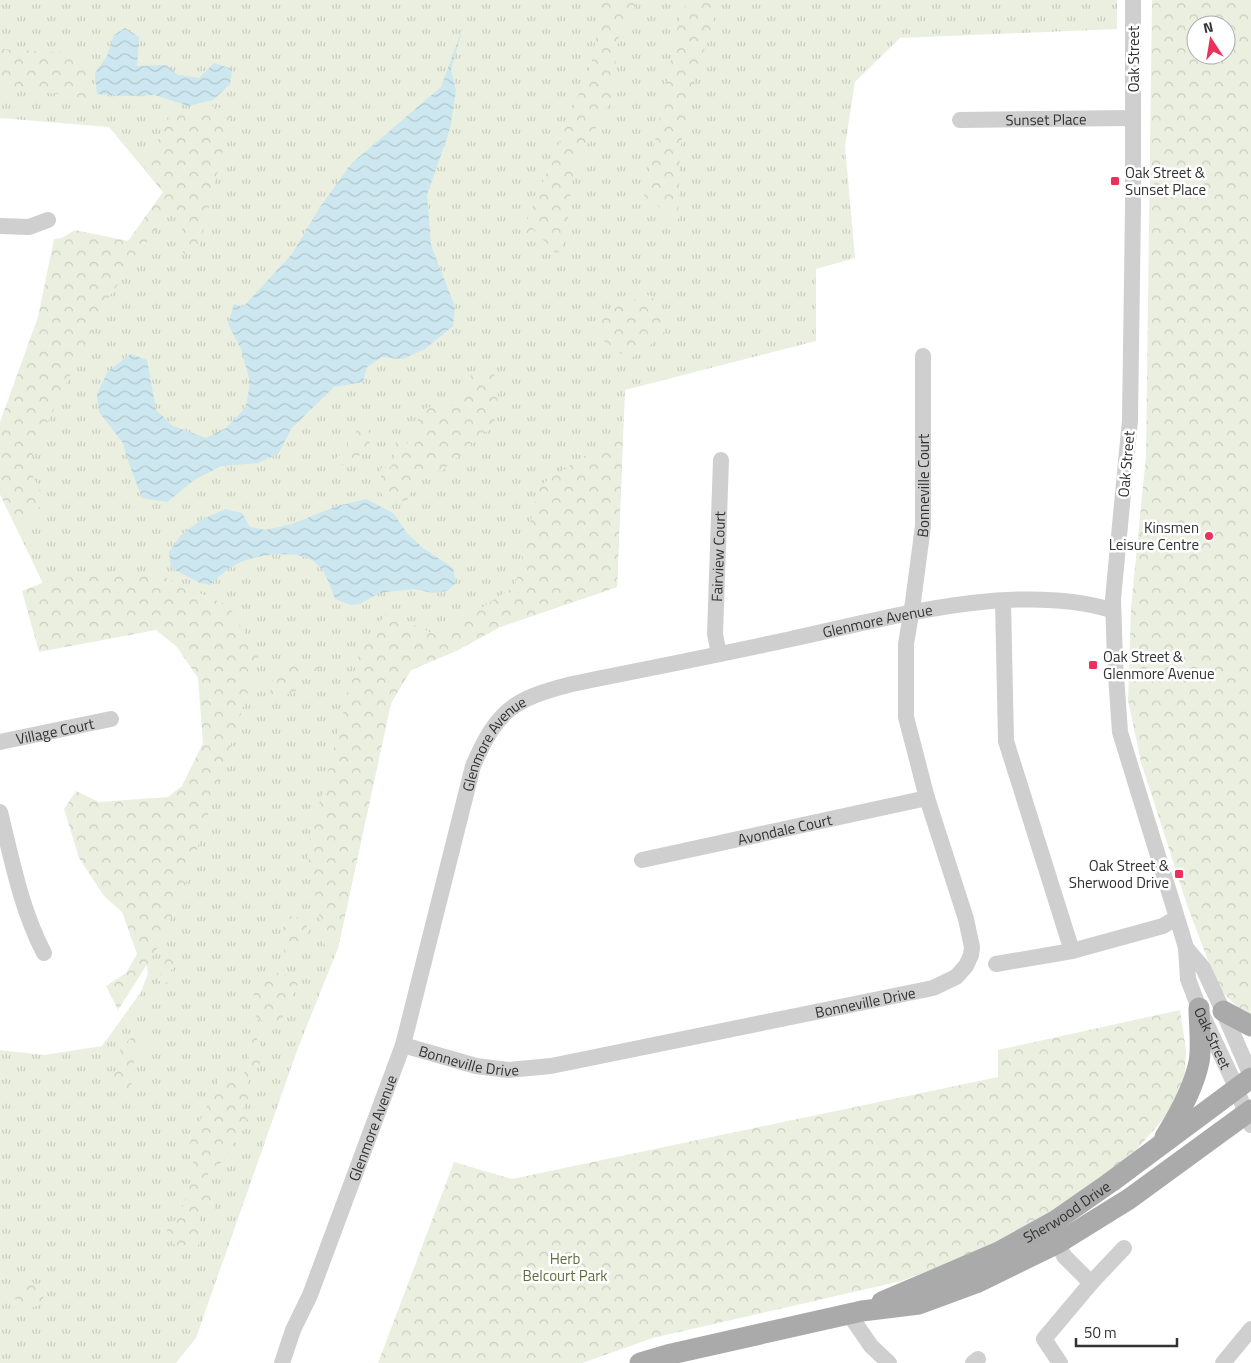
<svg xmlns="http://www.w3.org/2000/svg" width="1251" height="1363" font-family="'Titillium Web',sans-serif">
<defs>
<pattern id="grass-tufts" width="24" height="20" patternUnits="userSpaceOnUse" patternTransform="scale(1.25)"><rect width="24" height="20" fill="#eaefe0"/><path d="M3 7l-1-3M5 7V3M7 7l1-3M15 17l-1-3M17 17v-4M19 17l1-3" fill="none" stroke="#c9cdc1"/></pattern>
<pattern id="forest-crowns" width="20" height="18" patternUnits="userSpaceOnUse" patternTransform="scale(1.25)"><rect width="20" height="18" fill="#eaefe0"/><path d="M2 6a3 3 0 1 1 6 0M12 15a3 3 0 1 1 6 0" fill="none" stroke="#c9cdc1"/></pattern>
<pattern id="water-waves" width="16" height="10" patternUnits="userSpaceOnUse" patternTransform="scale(1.25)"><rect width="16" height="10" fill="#cce7ef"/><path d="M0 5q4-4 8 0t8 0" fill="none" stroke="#b0c7cd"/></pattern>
</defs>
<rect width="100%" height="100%" fill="#fff"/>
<!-- grass -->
<path fill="url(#grass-tufts)" d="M0,0H1117V29L900,38L855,82L845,146L855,258L816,269V341L625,390L617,587L500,627L456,651L411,670L391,703L338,948L298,1048L196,1338L176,1363H0V1050L44,1055L102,1046L141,992L148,973L120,830L206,808L218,666L160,623L71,642L0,494V422L163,192L109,127L0,118Z"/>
<!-- forest -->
<g fill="url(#forest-crowns)" fill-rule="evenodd">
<path d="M603,0H638L618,39L612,98L574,169L565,240L557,255L533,229L519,240L591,65Z"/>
<path d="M688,0H724L717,10L693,84L680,150L678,221L644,196L679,20Z"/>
<path d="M1152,0H1251V1017L1246,1015L1223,993L1212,971L1187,905L1141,762L1128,700L1131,608L1146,456ZM1196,25H1226V55H1196Z"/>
<path d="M0,49L88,54L86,98L0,86Z"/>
<path d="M175,105L189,111L214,106L232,113L199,248L183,254L182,225L175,202L105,303L27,465L46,501L17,529L0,494V422L38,317L54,239L62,238L75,230L128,241L163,192L144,169Z"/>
<path d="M650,295L664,312L665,331L648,347L629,359L602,340L601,322L616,304Z"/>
<path d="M494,373L498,395L494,425L442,471L424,469L407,500L391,504L381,493V468L391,467L394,457L396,439L406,445L419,430L417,416L428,407L449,412L468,376Z"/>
<path d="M360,426L366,428L372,437C365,457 353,460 335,468L332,463L337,457L346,452L347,445Z"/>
<path d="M616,435H623L617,587L500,627L456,651L411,670L391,703L338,948L325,947L307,850L360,650L387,612L438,636L515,586L539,486Z"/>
<path d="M155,573L229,606L259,658L185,886L158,947L118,1010L106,986L126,973L137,954L122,912L104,896L79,858L64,809L76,791L99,802L168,797L182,786L203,743L198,678L177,647L156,630L39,652L22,591L55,578Z"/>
<path d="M317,665L322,667L301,679L295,693L269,697L273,678L289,666Z"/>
<path d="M287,917H296L307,922V936L298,952L285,954L280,936Z"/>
<path d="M175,951L179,955V963L171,970L167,984L159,981C161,970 164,957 175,951Z"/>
<path d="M273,972L287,975L298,984L279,1025L256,1019L253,1001L255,981Z"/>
<path d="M1180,1010L1186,1050L1184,1088L1172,1109L1138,1148L1108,1174L1053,1212L976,1253L901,1281L653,1338L582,1363H378L454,1162L512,1179L998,1077V1050Z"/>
<path d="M138,1032L147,1045L135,1055L131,1088L117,1095L114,1075L121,1047Z"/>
<path d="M256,1037L264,1052L259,1066L247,1083L248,1099L243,1109L245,1117L249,1121L220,1164L208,1168V1177L217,1198L214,1210L202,1213L199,1220L204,1228L202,1239L196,1248C176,1250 172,1245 166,1227L178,1219L196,1168L187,1149L219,1080L242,1078L248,1064L250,1042Z"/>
<path d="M31,1280L44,1296L40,1305L25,1309L19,1305L12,1293L15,1285Z"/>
</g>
<!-- water -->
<g fill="url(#water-waves)">
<path d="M463,27L451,70L456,90L450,129L427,195L431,245L455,307L453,326L425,349L403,359L382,357L367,367L363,382L334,387L291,429L278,454L258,463L221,466L194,480L167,502L142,498L127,458L123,443L99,412L97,394L108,371L131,354L147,360L156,410L173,426L206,438L226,428L246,407L250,382L241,349L228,324L234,304L243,307L292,254L320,207L352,163L441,87Z"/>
<path d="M125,28L139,37L137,66L166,65L178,75L199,78L214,63L232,69L230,84L213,100L188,106L155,95L124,96L97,94L95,73L107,56L114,35Z"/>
<path d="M366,499L393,513L407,533L423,548L453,568L456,583L447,591L433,593L414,589L387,592L377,594L360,604L351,605L335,599C330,585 325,569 312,560C295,550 254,554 237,564C227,569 218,577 210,585L200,583L171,568L169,552L181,535L201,520L225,509L242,513L250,527L265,530L292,524L337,506Z"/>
</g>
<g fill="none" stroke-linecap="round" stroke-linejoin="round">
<!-- minor -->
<g stroke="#cfcfcf" stroke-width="16">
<path id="s1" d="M1133,0V208L1130,420L1113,599L1115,661L1120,732L1182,934L1186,948L1188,979L1199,1008L1231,1076L1251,1125"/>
<path id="s2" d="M960,120L1133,118"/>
<path d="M0,226L29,227L48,220"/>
<path d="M1003,601L1006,741L1072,951"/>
<path id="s3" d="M719,654L715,634L721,460"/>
<path id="s4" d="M0,742L111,719"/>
<path d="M0,812C12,860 21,909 44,953"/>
<path id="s5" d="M642,860L927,798"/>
<path d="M1186,948L1203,968L1223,1011L1251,1076"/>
<path d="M996,964L1072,951L1163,926L1176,918"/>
<path id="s6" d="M403,1045L476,1066L508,1070L551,1066L933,988L956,977L966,966L971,955L972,947L966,919L927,798L906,717V644L913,602L923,526V356"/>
<path d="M1058,1243L1064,1256L1091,1283L1044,1339L1060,1363"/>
<path d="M1091,1283L1124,1248"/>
<path d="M849,1314L871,1346L889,1363"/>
<path id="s7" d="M282,1363L293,1330L310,1295L403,1045L473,766C497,710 513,699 572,684C645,669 718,655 791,639C888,618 1015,581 1112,610"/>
<path d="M973,1363L978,1359"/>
<path d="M1223,1363L1251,1329"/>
</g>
<!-- major -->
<g stroke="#aaa" stroke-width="21">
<path d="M1223,1011L1251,1026"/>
<path d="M1165,1137C1178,1116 1194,1087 1199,1062C1202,1048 1199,1023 1199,1008"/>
<path id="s8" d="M882,1302L999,1252L1055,1221L1111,1182L1251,1078"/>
<path d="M640,1363L667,1355L862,1311L919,1304L976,1283L1058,1243L1129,1199L1251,1110"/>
</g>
</g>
<!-- markers -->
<g fill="#ed305b" stroke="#fff" stroke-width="2">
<rect x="1110" y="176" width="10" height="10" rx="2.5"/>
<circle cx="1209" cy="536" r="5"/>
<rect x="1088" y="660" width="10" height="10" rx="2.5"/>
<rect x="1174" y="869" width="10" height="10" rx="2.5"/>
</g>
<g text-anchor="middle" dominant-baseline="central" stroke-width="5" stroke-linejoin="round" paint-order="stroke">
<!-- street labels -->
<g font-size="15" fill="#323232" stroke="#fff">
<text transform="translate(1133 59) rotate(-90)">Oak Street</text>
<text stroke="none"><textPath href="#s2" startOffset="86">Sunset Place</textPath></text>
<text transform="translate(1126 464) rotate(-85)">Oak Street</text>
<text stroke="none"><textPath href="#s6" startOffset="1074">Bonneville Court</textPath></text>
<text stroke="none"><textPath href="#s3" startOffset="98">Fairview Court</textPath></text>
<text stroke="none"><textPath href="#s7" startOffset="1076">Glenmore Avenue</textPath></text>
<text stroke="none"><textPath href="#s4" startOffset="56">Village Court</textPath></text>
<text stroke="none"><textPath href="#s7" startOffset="658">Glenmore Avenue</textPath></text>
<text stroke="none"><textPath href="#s5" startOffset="146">Avondale Court</textPath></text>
<text stroke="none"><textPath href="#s6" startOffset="472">Bonneville Drive</textPath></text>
<text stroke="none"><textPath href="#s1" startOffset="1054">Oak Street</textPath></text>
<text stroke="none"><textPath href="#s6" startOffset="68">Bonneville Drive</textPath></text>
<text stroke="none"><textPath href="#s7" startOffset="252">Glenmore Avenue</textPath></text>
<text stroke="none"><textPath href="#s8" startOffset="206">Sherwood Drive</textPath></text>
</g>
<!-- poi labels -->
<g font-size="15" fill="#323232" stroke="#fff" text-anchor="start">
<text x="1125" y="172">Oak Street &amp;<tspan x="1125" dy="17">Sunset Place</tspan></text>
<text x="1199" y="527" text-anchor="end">Kinsmen<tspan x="1199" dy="17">Leisure Centre</tspan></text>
<text x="1103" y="656">Oak Street &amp;<tspan x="1103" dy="17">Glenmore Avenue</tspan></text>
<text x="1169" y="865" text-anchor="end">Oak Street &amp;<tspan x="1169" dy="17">Sherwood Drive</tspan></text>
</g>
<!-- park labels -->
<g font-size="15" fill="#5d713c" stroke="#fff">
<text x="565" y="1258">Herb<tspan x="565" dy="17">Belcourt Park</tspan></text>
</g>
</g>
<!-- north arrow -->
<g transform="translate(1211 40) rotate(348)"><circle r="24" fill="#ffffff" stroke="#adadad"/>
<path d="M0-4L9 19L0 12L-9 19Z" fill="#ed305b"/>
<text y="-8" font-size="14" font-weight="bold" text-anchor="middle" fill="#323232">N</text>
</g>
<!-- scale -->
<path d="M1076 1338v8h101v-8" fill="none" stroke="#323232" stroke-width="2.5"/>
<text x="1084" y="1338" font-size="15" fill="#323232" stroke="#ffffff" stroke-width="4" paint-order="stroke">50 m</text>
</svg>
